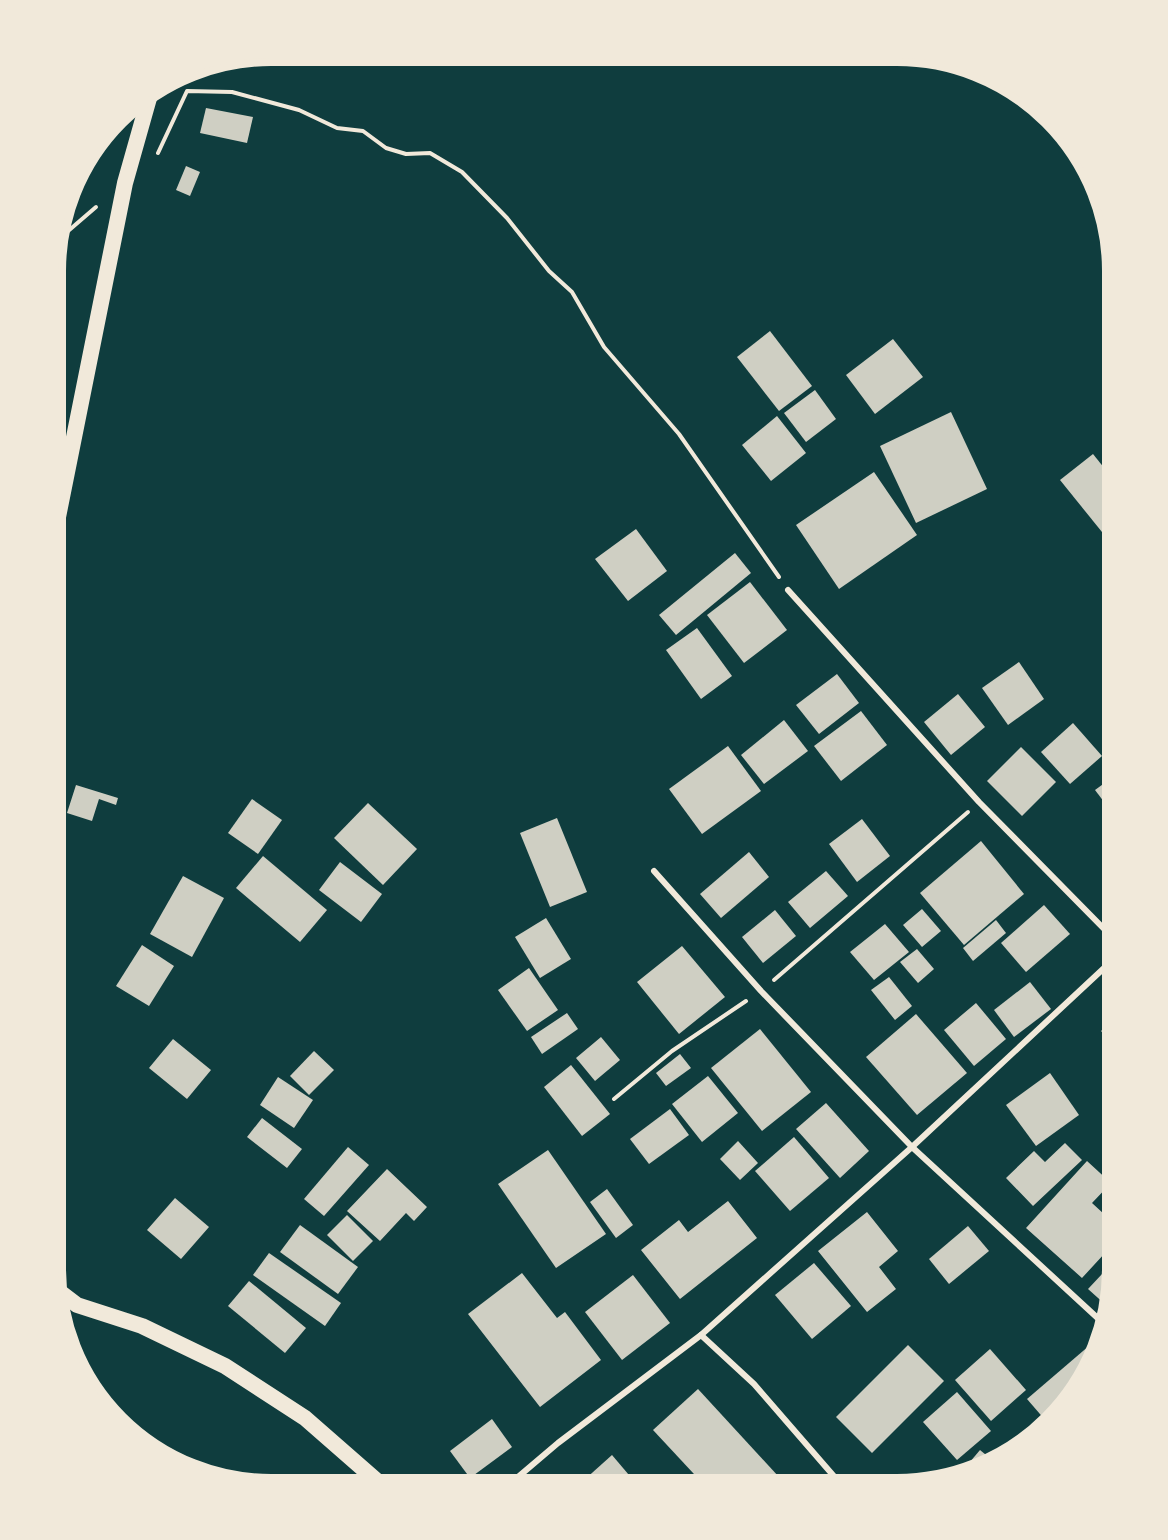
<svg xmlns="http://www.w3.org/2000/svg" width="1168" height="1540" font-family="'Roboto Serif',serif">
<rect width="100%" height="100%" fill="#0f3d3e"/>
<!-- building -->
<g fill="#cfcfc3">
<path d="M206,108L253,117L247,143L200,133Z"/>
<path d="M186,166L200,172L190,196L176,190Z"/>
<path d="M770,331L812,386L779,411L737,357Z"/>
<path d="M893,339L923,377L875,414L846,375Z"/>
<path d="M815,390L836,419L806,442L784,413Z"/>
<path d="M951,412L987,489L916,523L880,446Z"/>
<path d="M777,416L806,453L771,481L742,445Z"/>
<path d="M1093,454L1117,484V528L1106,537L1060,480Z"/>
<path d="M874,472L917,535L839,589L796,525Z"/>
<path d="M636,529L667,571L628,601L595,559Z"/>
<path d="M735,553L751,573L676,635L659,615Z"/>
<path d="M750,582L787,630L744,663L707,615Z"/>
<path d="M697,628L732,676L701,699L666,650Z"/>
<path d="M1019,662L1044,699L1008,725L982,688Z"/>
<path d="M837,674L859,703L819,734L796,705Z"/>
<path d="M958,694L985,727L951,755L924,722Z"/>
<path d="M861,711L887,745L841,781L814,746Z"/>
<path d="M784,720L808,751L764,784L741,755Z"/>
<path d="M1073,723L1102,756L1070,784L1041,752Z"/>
<path d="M728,746L761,791L702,834L669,789Z"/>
<path d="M1021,747L1056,782L1022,816L987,781Z"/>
<path d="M1117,774V819L1095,790Z"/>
<path d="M76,785L118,798L116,805L99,799L92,821L67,813Z"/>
<path d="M252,799L282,820L258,854L228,833Z"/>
<path d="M368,803L417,849L383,885L334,838Z"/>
<path d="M557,818L587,892L550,907L520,833Z"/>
<path d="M862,819L890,856L857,882L829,844Z"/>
<path d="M981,841L1024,894L964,945L920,893Z"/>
<path d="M749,852L769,877L721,918L700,894Z"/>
<path d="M263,856L327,910L300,942L236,888Z"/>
<path d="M340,862L382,894L361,922L319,890Z"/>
<path d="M826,871L848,896L810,928L788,902Z"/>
<path d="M183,876L224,898L192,957L150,934Z"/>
<path d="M1044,905L1070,934L1026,972L1001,943Z"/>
<path d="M922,909L941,931L922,947L903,925Z"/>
<path d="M775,910L796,936L763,963L742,937Z"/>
<path d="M546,918L571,959L540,978L515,937Z"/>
<path d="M996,920L1006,933L973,961L963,948Z"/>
<path d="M885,924L909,952L874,980L850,952Z"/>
<path d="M142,945L174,966L149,1006L116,986Z"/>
<path d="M682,946L725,997L679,1034L637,982Z"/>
<path d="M917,949L934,969L918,983L900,962Z"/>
<path d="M529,968L558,1010L527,1031L498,990Z"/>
<path d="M889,977L912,1006L895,1020L871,990Z"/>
<path d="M1030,982L1051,1009L1014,1037L994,1010Z"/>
<path d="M976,1003L1006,1039L974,1066L944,1030Z"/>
<path d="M567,1013L578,1029L542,1054L531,1037Z"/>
<path d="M916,1014L967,1073L917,1115L866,1057Z"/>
<path d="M1117,1017V1048L1101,1031Z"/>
<path d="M760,1029L811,1092L762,1131L711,1068Z"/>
<path d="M601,1037L620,1060L595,1081L576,1058Z"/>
<path d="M173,1039L211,1070L187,1099L149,1068Z"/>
<path d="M314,1051L334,1070L309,1095L290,1076Z"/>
<path d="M680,1054L691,1068L666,1086L656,1073Z"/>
<path d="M571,1065L610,1114L582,1136L544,1087Z"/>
<path d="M1050,1073L1079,1115L1036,1146L1006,1105Z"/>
<path d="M708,1076L738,1113L702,1142L672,1104Z"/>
<path d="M278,1077L313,1100L294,1128L260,1105Z"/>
<path d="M826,1103L869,1151L840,1178L796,1129Z"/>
<path d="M670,1109L689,1135L649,1164L630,1139Z"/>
<path d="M262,1118L302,1149L287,1168L247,1137Z"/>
<path d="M794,1137L829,1178L790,1211L755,1171Z"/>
<path d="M738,1141L758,1163L740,1180L720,1159Z"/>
<path d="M1065,1143L1082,1160L1033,1206L1006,1178L1034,1151L1045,1162Z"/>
<path d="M348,1147L369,1165L324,1216L304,1199Z"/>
<path d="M548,1150L606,1234L556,1268L498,1184Z"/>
<path d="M1087,1161L1111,1183L1092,1203L1117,1226V1240L1082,1278L1026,1228Z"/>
<path d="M387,1169L427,1207L414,1221L406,1213L380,1241L347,1211Z"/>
<path d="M1117,1183V1202L1107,1193Z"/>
<path d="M607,1189L633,1225L616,1238L590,1202Z"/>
<path d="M175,1198L209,1227L181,1259L147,1230Z"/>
<path d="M728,1201L757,1238L680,1299L641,1250L679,1220L688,1232Z"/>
<path d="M867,1212L898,1251L879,1267L896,1289L867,1312L818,1251Z"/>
<path d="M347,1215L373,1241L353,1261L327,1235Z"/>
<path d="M300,1225L358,1267L338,1294L280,1252Z"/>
<path d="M968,1226L989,1251L949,1284L929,1259Z"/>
<path d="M269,1253L341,1303L325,1326L253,1275Z"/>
<path d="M1117,1258V1284L1107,1306L1088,1289Z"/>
<path d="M814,1263L851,1306L812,1339L775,1295Z"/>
<path d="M522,1273L557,1318L565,1312L601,1360L540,1407L468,1314Z"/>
<path d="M633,1275L670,1323L622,1360L585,1312Z"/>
<path d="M249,1281L306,1328L285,1353L228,1306Z"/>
<path d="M908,1345L944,1381L872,1453L836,1417Z"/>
<path d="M1090,1345L1094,1350L1080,1391L1046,1421L1027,1399Z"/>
<path d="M990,1349L1026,1390L991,1421L955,1380Z"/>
<path d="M698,1389L790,1489L707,1488L653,1430Z"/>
<path d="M957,1392L991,1431L957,1460L923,1422Z"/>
<path d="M492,1419L512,1447L470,1478L450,1451Z"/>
<path d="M980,1450L997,1464L959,1475Z"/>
<path d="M612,1455L640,1488H589L583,1481Z"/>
</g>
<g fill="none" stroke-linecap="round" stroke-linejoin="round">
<!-- path -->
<g stroke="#f1e9da" stroke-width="4">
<path d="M158,153L187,91L232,92L299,110L337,128L363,131L386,148L406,154L430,153L462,172L507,218L549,271L572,292L604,347L679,434L779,577"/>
<path d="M53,244L96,207"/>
<path d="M774,980L968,812"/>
<path d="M614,1099L672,1051L746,1001"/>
</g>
<!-- minor -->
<g stroke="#f1e9da" stroke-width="6">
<path d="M788,590L979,802L1117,942"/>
<path d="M654,871L761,991L912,1147L1103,1323"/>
<path d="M701,1335L754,1384L845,1489"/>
<path d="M505,1488L558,1443L701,1335L912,1147L1117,956"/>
</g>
<!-- trunk -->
<g stroke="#f1e9da" stroke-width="16">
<path d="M52,547L125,183L151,91"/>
<path d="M56,1289L77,1305L142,1326L225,1366L305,1418L385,1488"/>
</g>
</g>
<!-- crop -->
<path d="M0 0H1168V1540H0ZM271 62H897A209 209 0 0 1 1106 271V1269A209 209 0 0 1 897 1478H271A209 209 0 0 1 62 1269V271A209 209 0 0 1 271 62Z" fill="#f1e9da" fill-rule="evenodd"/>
<path fill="none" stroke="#f1e9da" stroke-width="8" d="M271 62H897A209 209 0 0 1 1106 271V1269A209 209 0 0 1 897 1478H271A209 209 0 0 1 62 1269V271A209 209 0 0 1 271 62Z"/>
</svg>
